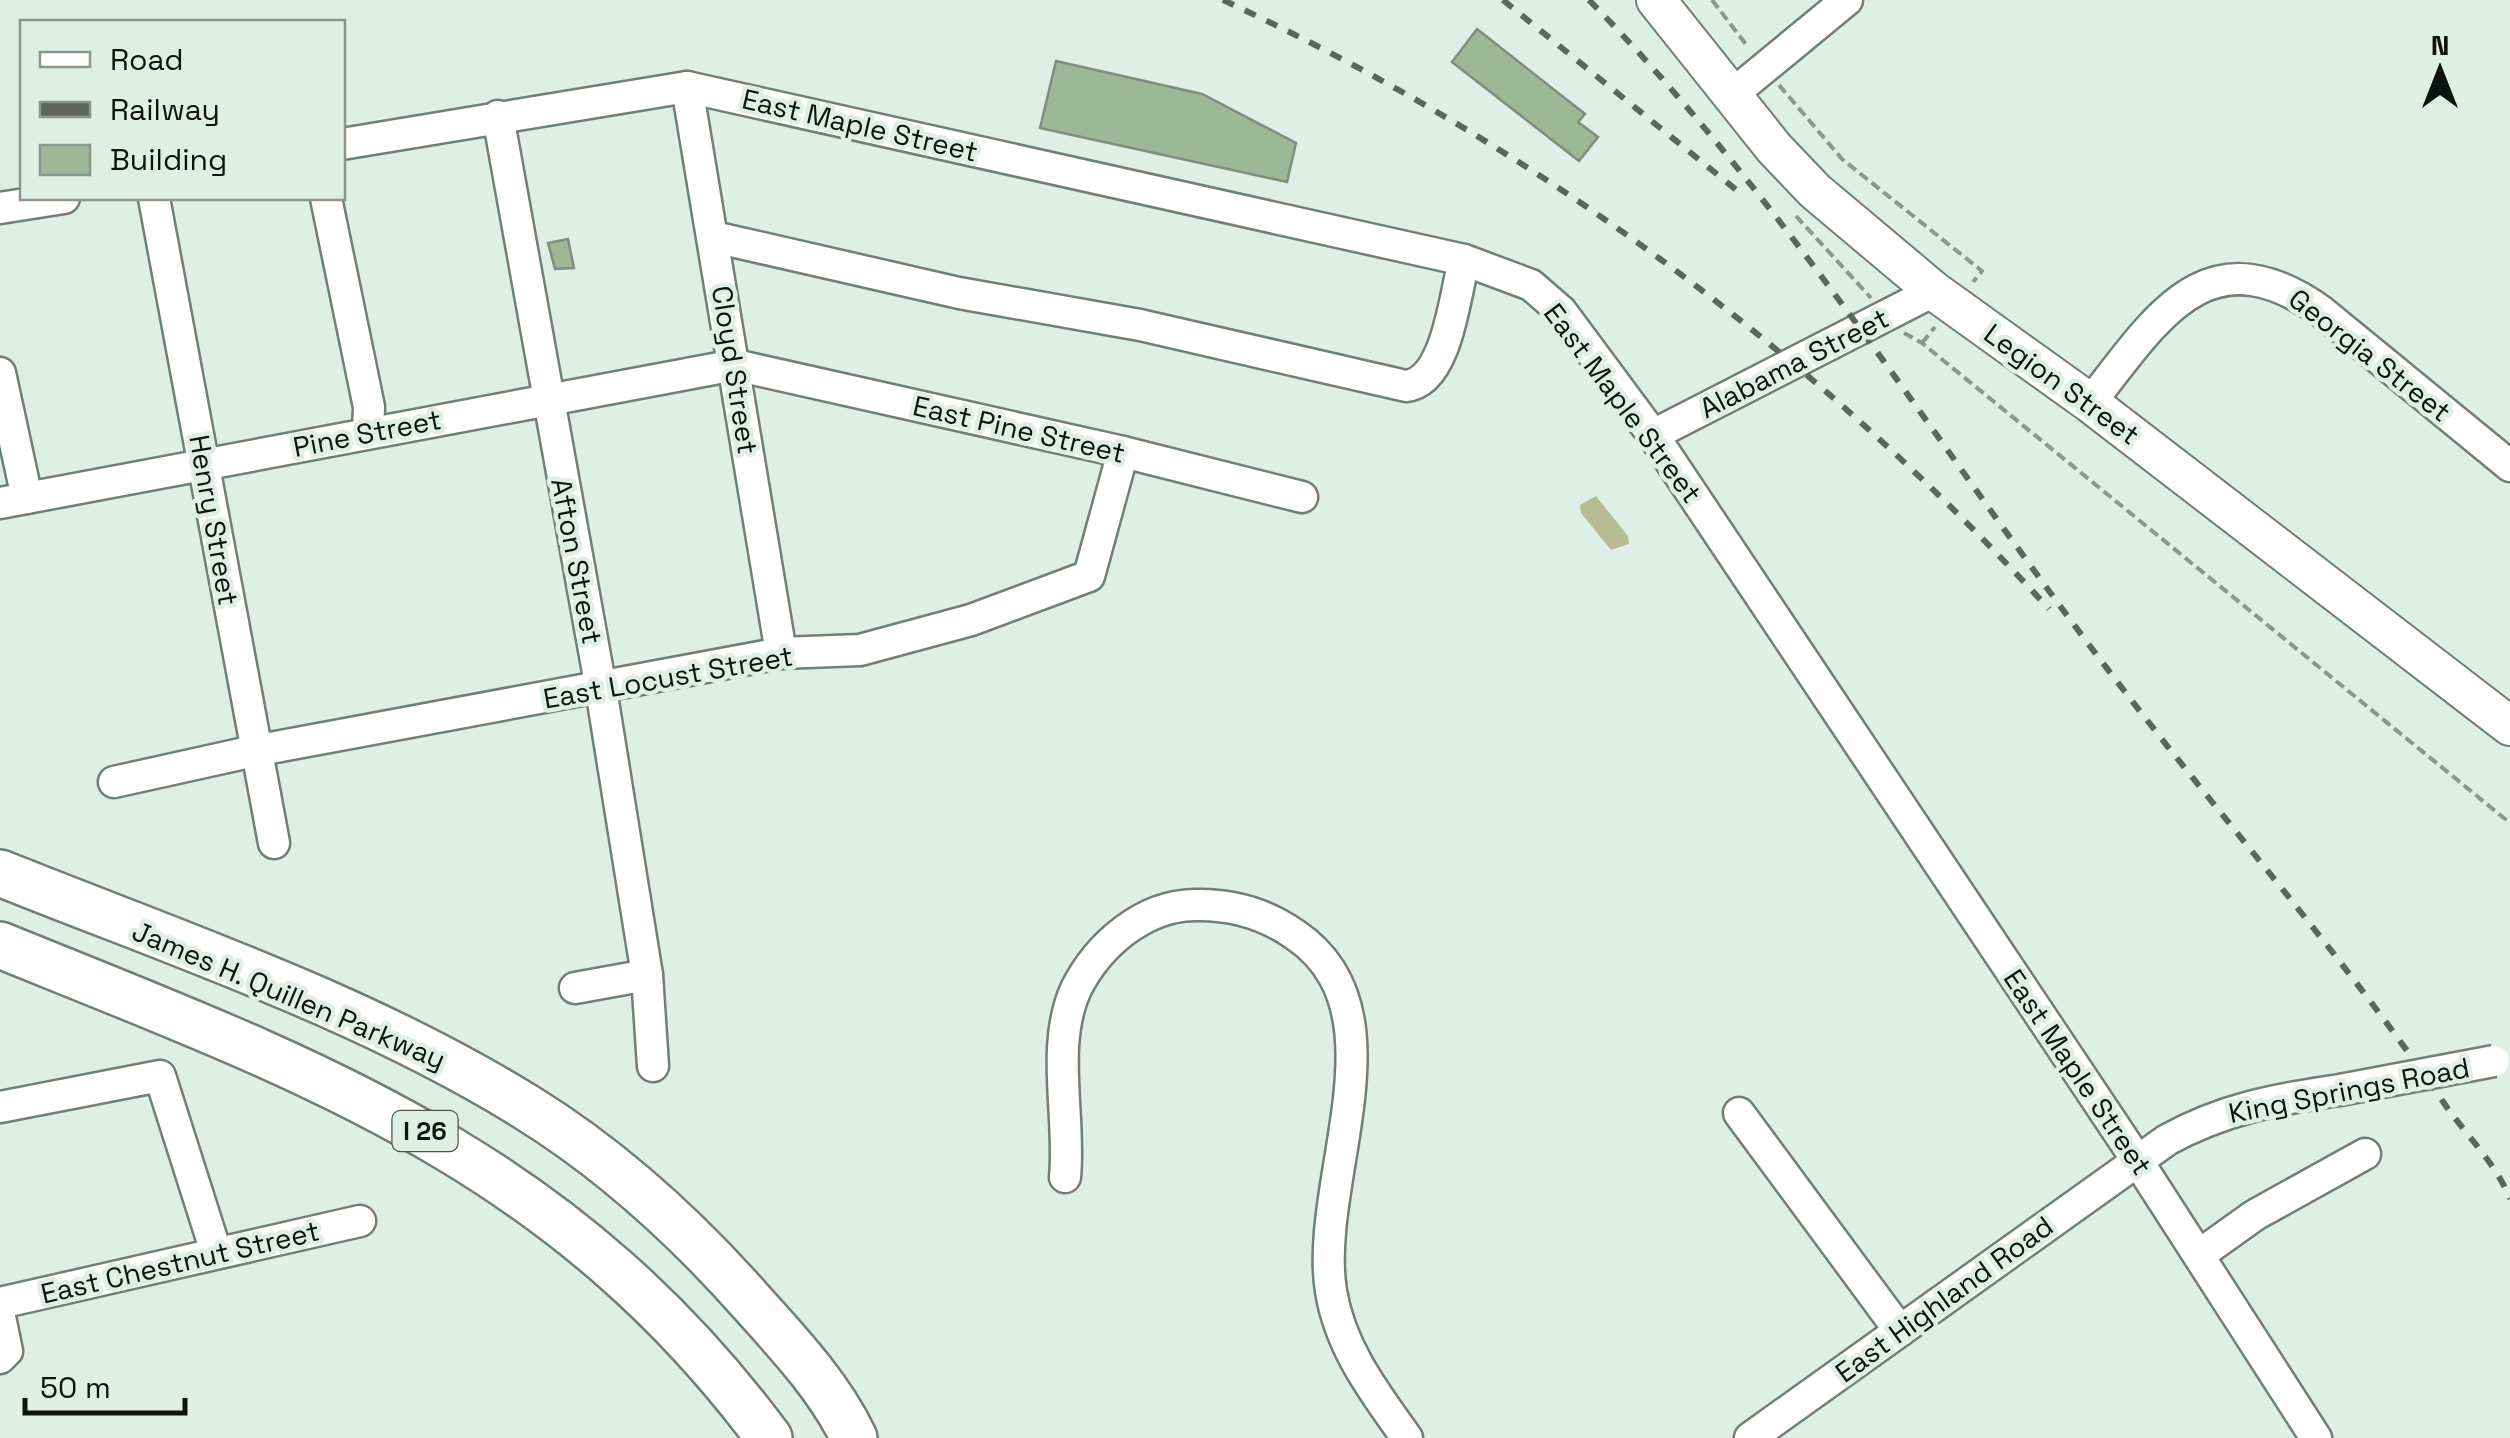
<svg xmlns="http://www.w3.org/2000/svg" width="2510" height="1438" font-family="'Space Grotesk',sans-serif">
<rect width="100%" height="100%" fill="#deefe5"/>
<!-- green -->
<path fill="#b7bc95" d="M1596,496L1628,536L1629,544L1611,550L1581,513L1580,505Z"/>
<!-- building -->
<g fill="#9db894" stroke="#838c80" stroke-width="2.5">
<path d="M1477,29L1585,114L1578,122L1598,137L1579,161L1452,62Z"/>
<path d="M1056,61L1202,94L1296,143L1287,182L1040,128Z"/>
<path d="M568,239L574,268L555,269L548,243Z"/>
</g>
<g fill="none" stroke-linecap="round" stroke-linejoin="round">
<!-- minor casing -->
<g stroke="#707f77" stroke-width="35">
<g id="minor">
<path d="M687,87L781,653"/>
<path d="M1734,93L1847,0"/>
<path d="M498,116L601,689L647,975L653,1066"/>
<path d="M342,144L687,87L1464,260L1531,285L1561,311L1653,435L2137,1160L2316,1438"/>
<path d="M154,198L274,843"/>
<path d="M326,198L369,407L368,433"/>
<path d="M0,208L64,198"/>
<path d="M714,237L959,293L1140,325L1406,386C1447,382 1455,295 1464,260"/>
<path d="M0,373L27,498"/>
<path d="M2090,403C2156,319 2207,230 2321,311L2510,466"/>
<path d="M1653,435L1934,291"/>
<path d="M0,503L735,365L1123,452L1302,497"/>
<path d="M114,782L254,751L781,653L860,650L971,620L1089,576L1123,452"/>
<path d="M575,988L647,975"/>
<path d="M0,1107L160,1076L216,1252"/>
<path d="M1739,1113L1900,1331"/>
<path d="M1065,1177C1071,1118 1050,1045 1076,989C1098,945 1143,906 1194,905C1230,904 1264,913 1294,934C1409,1010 1313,1181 1331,1291C1340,1348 1375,1393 1407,1438"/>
<path d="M2199,1255L2255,1215L2365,1154"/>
<path d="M0,1303L360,1221"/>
<path d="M0,1317L7,1351L0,1358"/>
<path d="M1750,1438L2167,1140C2223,1109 2277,1099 2340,1090"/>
</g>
</g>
<!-- major casing -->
<g stroke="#707f77" stroke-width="42">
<path id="major" d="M1656,0L1774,148L1815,191L1934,291L2090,403L2510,726"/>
</g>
<!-- highway casing -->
<g stroke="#707f77" stroke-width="50">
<g id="highway">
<path d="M0,873C177,944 363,1006 526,1107C612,1160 688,1230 754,1305C791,1346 830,1388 854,1438"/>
<path d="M0,945C309,1070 561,1158 769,1438"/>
</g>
</g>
<!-- path -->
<g stroke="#8b9790" stroke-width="4" stroke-dasharray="10 5" stroke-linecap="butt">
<path d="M1712,0L1748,47"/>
<path d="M1779,85L1842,159L1982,271L1973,282"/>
<path d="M1796,216L1871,298"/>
<path d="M1904,333L1922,343L2510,823"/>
<path d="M1922,343L1935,327"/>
</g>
<!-- minor -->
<use href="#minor" stroke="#fff" stroke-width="30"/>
<!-- major -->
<use href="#major" stroke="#fff" stroke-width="38"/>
<!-- highway -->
<use href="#highway" stroke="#fff" stroke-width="45"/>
<!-- rail -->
<g stroke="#5c6661" stroke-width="6" stroke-dasharray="12 12" stroke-linecap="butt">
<path d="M1223,0C1536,145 1817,355 2049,609"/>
<path d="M1503,0L1745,197"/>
<path d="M1589,0C1795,210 1949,466 2129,697C2234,833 2349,964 2446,1106C2467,1136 2497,1165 2510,1199"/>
</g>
<!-- minor-bridge casing -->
<g stroke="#707f77" stroke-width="35" stroke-linecap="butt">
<path id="minor-bridge" d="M2340,1090L2494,1061"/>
</g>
<!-- minor-bridge -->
<use href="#minor-bridge" stroke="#fff" stroke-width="30"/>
</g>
<g text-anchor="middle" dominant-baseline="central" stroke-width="9" stroke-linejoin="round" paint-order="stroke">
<!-- shield labels -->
<rect fill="#deefe5" stroke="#4c5550" stroke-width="2.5" x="392.5" y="1111" width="65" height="40" rx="8"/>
<g font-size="25" font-weight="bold" fill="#0d1310">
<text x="425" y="1131">I 26</text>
</g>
<!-- street labels -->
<g font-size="28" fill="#0d1310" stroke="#deefe5">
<text transform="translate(860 125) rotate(13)">East Maple Street</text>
<text transform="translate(2370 355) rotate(38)">Georgia Street</text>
<text transform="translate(1794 363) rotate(-27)">Alabama Street</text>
<text transform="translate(735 370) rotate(81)">Cloyd Street</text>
<text transform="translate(2062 384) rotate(36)">Legion Street</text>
<text transform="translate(1623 403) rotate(53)">East Maple Street</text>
<text transform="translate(1019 429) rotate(13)">East Pine Street</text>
<text transform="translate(367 433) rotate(-11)">Pine Street</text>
<text transform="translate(214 520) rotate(80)">Henry Street</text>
<text transform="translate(577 561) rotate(79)">Afton Street</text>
<text transform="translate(668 677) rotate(-10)">East Locust Street</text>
<text transform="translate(289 995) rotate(23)">James H. Quillen Parkway</text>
<text transform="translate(2078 1072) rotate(56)">East Maple Street</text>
<text transform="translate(2349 1090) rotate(-11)">King Springs Road</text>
<text transform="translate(180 1262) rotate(-13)">East Chestnut Street</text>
<text transform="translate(1944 1299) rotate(-36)">East Highland Road</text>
</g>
</g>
<!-- legend -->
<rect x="20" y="20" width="325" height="180" fill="#deefe5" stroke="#8a9790" stroke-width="2.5"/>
<rect x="40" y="52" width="50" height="15" fill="#ffffff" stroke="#8a9790" stroke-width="2.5"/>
<text x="110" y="70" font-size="30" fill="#0d1310">Road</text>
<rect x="40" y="102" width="50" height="15" fill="#5c6661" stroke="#8a9790" stroke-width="2.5"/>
<text x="110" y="120" font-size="30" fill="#0d1310">Railway</text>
<rect x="40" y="145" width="50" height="30" fill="#9db894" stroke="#8a9790" stroke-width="2.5"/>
<text x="110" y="170" font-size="30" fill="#0d1310">Building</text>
<!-- north arrow -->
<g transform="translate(2440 70)" stroke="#deefe5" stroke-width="8" paint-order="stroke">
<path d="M0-8L18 38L0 25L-18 38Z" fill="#0d1310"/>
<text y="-15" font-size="28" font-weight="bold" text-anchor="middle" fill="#0d1310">N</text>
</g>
<!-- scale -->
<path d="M25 1398v15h160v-15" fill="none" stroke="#0d1310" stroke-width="5"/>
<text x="40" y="1398" font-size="30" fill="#0d1310" stroke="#deefe5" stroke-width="8" paint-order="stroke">50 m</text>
</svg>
